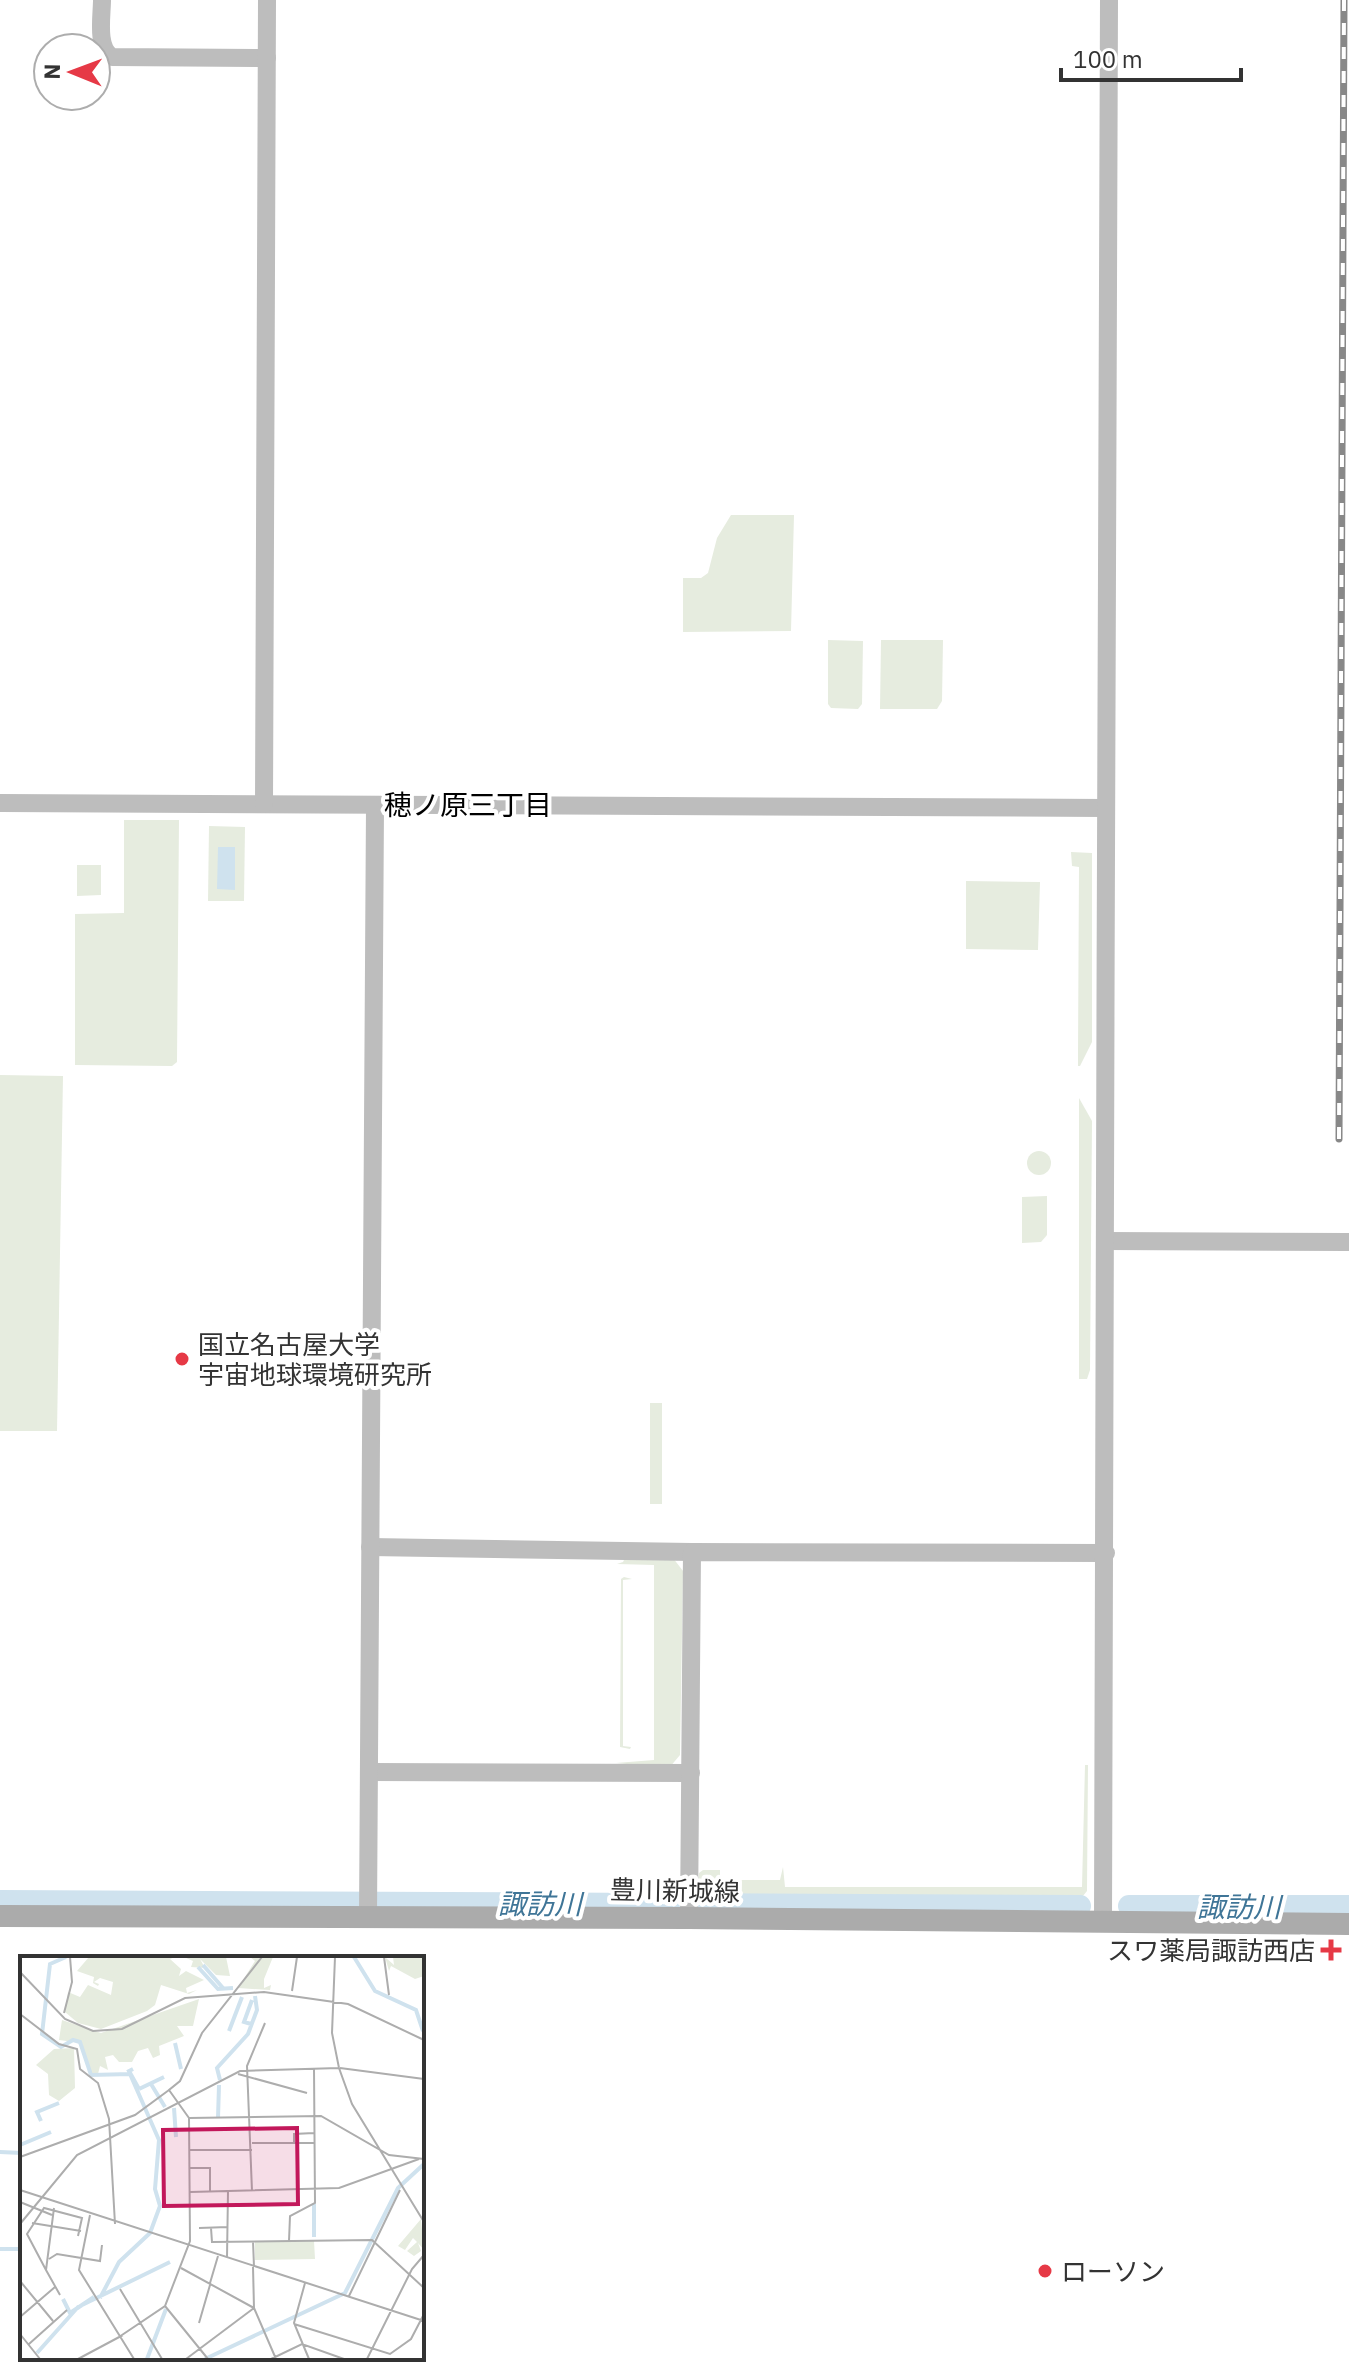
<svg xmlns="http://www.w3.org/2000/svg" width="1349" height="2380" font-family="'IBM Plex Sans','Noto Sans JP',sans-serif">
<rect width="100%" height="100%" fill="#fff"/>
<!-- green -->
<g fill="#e6ecdf">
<path d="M731,515H794L791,631L683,632V578H701L708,573L717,538Z"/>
<path d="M828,640L863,641L862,704L858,709L831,708L828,704Z"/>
<path d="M881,640H943L942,701L937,709H880Z"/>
<path d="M124,820H179L177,1062L172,1066L75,1065V914L124,913Z"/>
<path d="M209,826L245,827L244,901H208Z"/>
<path d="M1071,852L1092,853V1042L1080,1066H1078V1054L1079,867L1072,866Z"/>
<path d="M77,865H101V895L77,896Z"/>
<path d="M966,881L1040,882L1038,950L966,949Z"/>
<path d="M0,1075L63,1076L57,1431H0Z"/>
<path d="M1079,1098L1092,1121L1090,1370L1087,1379H1079Z"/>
<circle cx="1039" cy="1163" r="12"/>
<path d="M1047,1196V1235L1041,1242L1022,1243V1197Z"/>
<rect x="650" y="1403" width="12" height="101"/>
<path d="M625,1558H673L683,1571L680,1755L669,1768L616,1763L654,1760V1565L617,1564L623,1562Z"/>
<path d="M624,1577L632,1579L623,1580V1746L631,1747L630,1749L620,1747L621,1579Z"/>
<path d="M1085,1765H1088L1087,1891L1078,1902H714L698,1884L699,1873L703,1870H720V1880H780L783,1867L785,1887H1082Z"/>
</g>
<!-- water -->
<path fill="#cfe2ee" d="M218,847H235V890L217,889Z"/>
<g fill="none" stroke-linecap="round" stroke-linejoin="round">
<!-- stream -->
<g stroke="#cfe2ee" stroke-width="4">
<path d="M0,2152L22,2153"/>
<path d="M0,2249H22"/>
</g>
<!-- river -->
<g stroke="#cfe2ee" stroke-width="22">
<path d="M0,1901L1080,1906"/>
<path d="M1129,1906H1349"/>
</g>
<!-- secondary -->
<g stroke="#bdbdbd" stroke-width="18">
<path d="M102,0C102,16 96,48 112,57L267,58"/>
<path d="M0,803L1105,808"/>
<path d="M264,804L267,0"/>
<path d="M1105,1241L1349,1242"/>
<path d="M370,1547L692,1552"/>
<path d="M370,1772L691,1773"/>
<path d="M368,1917L375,806"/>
<path d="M689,1918L692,1552L1106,1553"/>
<path d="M1103,1921C1108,1281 1103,640 1109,0"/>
</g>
<!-- primary -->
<path stroke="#ababab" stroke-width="22" d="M0,1916L689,1918L1349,1924"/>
<!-- rail casing -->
<g stroke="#888" stroke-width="7">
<path id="rail" d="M1339,1139L1344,0"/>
</g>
<!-- rail -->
<use href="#rail" stroke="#fff" stroke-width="4" stroke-dasharray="12" stroke-linecap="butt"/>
</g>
<!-- markers -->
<g fill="#e63946" stroke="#fff" stroke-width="3">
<circle cx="182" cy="1359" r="8"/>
<path d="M1327 1938h8v8h8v8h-8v8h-8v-8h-8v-8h8z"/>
<circle cx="1045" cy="2271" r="8"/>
</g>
<g text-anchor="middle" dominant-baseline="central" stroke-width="8" stroke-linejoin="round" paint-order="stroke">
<!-- poi labels -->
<g font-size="26" fill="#333" stroke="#fff" text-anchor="start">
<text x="198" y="1344">国立名古屋大学<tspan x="198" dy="30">宇宙地球環境研究所</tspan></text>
<text x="1315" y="1950" text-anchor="end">スワ薬局諏訪西店</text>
<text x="1061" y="2271">ローソン</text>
</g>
<!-- street labels -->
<g font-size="26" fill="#333" stroke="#fff">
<text transform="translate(675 1890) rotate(1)">豊川新城線</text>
</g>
<!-- neighbourhood labels -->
<g font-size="28" fill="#000" stroke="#fff">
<text x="468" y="804">穂ノ原三丁目</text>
</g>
<!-- water labels -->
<g font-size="28" font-style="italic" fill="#3f7597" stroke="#fff">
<text x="540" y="1903">諏訪川</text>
<text x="1239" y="1906">諏訪川</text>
</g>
</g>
<!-- overview -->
<g transform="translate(20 1956)">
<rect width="404" height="404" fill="#fff"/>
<path d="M69,1H155L150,3L161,13L159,20L166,15L184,24L166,32L167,37L177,34L169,38L141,29L135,49L127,55L81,73L58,67L45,56L48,36L60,41L68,29L91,39L93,26L80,22L74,26L79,28L78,30L73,27L74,21L57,15ZM164,1H206L210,20L196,19L180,3L185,12L171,11L173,5ZM230,1H253L244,23V32L251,29L250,34L218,32L235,5ZM365,1L374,9L373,1H404V20L395,23L371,10L369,15ZM179,43L173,70H157L164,80L139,90L140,99L133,102L128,92L118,95L112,106H99L93,99L85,101L88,114L80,110L78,118H71L62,87L39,84L42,64L81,77ZM54,92L55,132L39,145L29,139L28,118L16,109L34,93ZM401,263L404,294L398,287L401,295L394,300L387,295L397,286L393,282L385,294L378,290ZM294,285L295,303L235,304V286Z" fill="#e6ecdf"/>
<path fill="none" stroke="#cfe2ee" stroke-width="4" d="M46,1L30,8L22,78L41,91L53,84L60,86L71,119L110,118L139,184L135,233L140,250L130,277L99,306L80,342M334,1L355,35L396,54L403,75M183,9L203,32M178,11L198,33L213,32M231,68L224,66L232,44M209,75L222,41M155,87L161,113M113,113L109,115L119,133M200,124L197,112L228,78L237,54L235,40M131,128L145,151M119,133L144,121M154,152L156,181M198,162L199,129M21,165L17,156L39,147M0,189L31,176M294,248V281M43,343L50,357L74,341M17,397L58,351L150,306M127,403L146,353M185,403L325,337L378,232L404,208"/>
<path fill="none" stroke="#adadad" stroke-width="2" d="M315,1L312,77L319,112L332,148L404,266M364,1L369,39M0,16L45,63L73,75L102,73L165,42L244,36L328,48L404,84M272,35L277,1M44,57L52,26L50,1M0,58L39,88L57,93L60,113L78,127L89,163L95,268M320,112L404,123M218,118L287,137M169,162L301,160L369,199L404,203M232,187H294M274,187V178L294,177M169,194H232M0,201L115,159L149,134M170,212H190V235M0,234L404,365M232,235L227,110L245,67M170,236L319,232L399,203M0,246L32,259M34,252L26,314L40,339M70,259L59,314L114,403M12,267L61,275M0,268L57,199L220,115L319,112M179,272L208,271M191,272L192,286L352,284L404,332M233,285L234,311M269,285L270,260L295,247L294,112M207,302L208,235M29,303L37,298L80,305L82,289M233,311L234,352L256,403M161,312L234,352M26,314L7,278L24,252L62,262L58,280M0,325L33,365M190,327L198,300M285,327L274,367L289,403M100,333L142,403M329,340L380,234M145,350L188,403M0,361L35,331M179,367L190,329M274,368L370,398L391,383L404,358M0,378L20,403M99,381L145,350L170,285L169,162L149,134L160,125L182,77L242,1M9,388L47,354M58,403L103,379M166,403L234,352M251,403L282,388L324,403M347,403L392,313L404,299"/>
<path fill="#c2185b" fill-opacity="0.15" stroke="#c2185b" stroke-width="4" d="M277,172L278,248L144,250L143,174Z"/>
<rect width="404" height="404" fill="none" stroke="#333" stroke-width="4"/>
</g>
<!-- north arrow -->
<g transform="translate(72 72) rotate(271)"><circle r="38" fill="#ffffff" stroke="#adadad" stroke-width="2"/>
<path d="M0-6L14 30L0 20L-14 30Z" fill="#e63946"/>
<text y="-12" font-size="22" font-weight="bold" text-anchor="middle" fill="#333333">N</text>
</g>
<!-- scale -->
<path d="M1061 68v12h180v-12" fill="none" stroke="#333333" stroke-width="4"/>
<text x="1073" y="68" font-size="24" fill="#333333" stroke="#ffffff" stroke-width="6" paint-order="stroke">100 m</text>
</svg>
